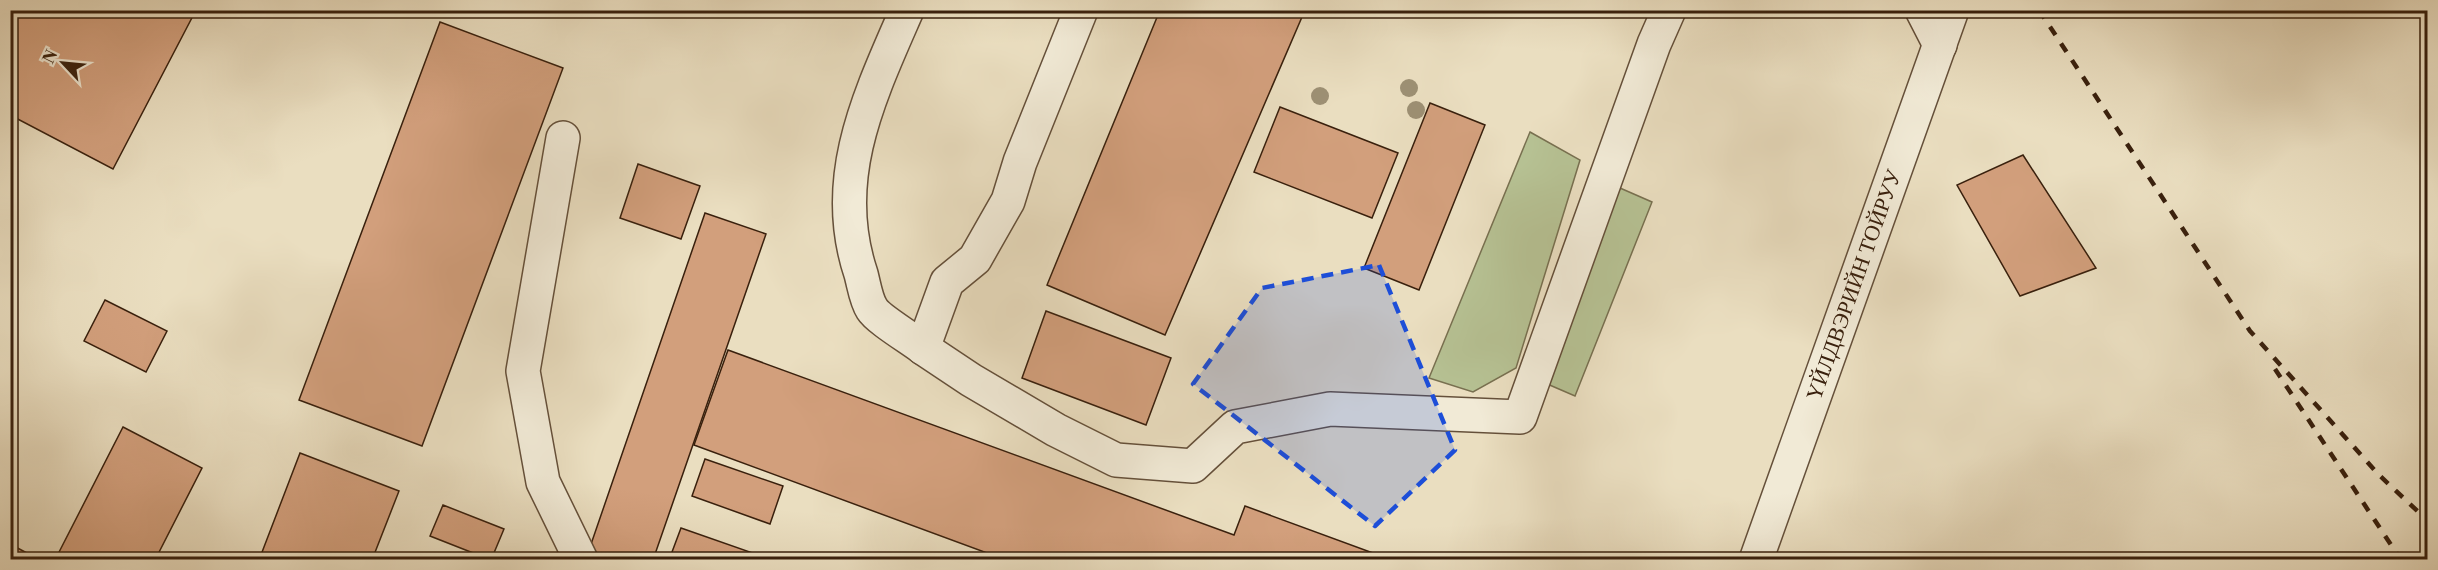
<svg xmlns="http://www.w3.org/2000/svg" width="2438" height="570" font-family="'Libre Bodoni',serif">
<rect width="100%" height="100%" fill="#eadec0"/>
<filter id="stains"><feTurbulence type="fractalNoise" baseFrequency=".00333" numOctaves="4"/><feColorMatrix values="0 0 0 0 .2 0 0 0 0 .09 0 0 0 0 .02 0 0 0 .5 -.17"/></filter>
<radialGradient id="worn" r=".72"><stop offset=".6" stop-color="#630" stop-opacity="0"/><stop offset="1" stop-color="#630" stop-opacity=".3"/></radialGradient>
<!-- green -->
<g fill="#b6c193" stroke="#787050" stroke-width="1.5">
<path d="M1530,132L1580,160L1516,368L1473,392L1429,378Z"/>
<path d="M1620,188L1652,202L1575,396L1545,383Z"/>
</g>
<!-- building -->
<g fill="#d29f7c" stroke="#39200d" stroke-width="1.5">
<path d="M10,10H196L113,169L10,115Z"/>
<path d="M1160,10H1305L1165,335L1047,285Z"/>
<path d="M440,22L563,68L422,446L299,400Z"/>
<path d="M1430,103L1485,125L1419,290L1364,268Z"/>
<path d="M1280,107L1398,153L1372,218L1254,172Z"/>
<path d="M2023,155L2096,268L2020,296L1957,185Z"/>
<path d="M638,164L700,186L681,239L620,218Z"/>
<path d="M705,213L766,234L653,560H617L589,550Z"/>
<path d="M105,300L167,331L146,372L84,341Z"/>
<path d="M1046,311L1171,358L1146,425L1022,378Z"/>
<path d="M728,350L1234,535L1245,506L1392,560H1006L694,445Z"/>
<path d="M123,427L202,468L155,560H55Z"/>
<path d="M300,453L399,491L372,560H259Z"/>
<path d="M705,459L783,486L770,524L692,496Z"/>
<path d="M443,505L504,529L491,560L430,536Z"/>
<path d="M681,528L767,558L766,560H669Z"/>
<path d="M10,544L40,560H10Z"/>
</g>
<g fill="none" stroke-linecap="round" stroke-linejoin="round">
<!-- minor casing -->
<g stroke="#65503a" stroke-width="36">
<g id="minor">
<path d="M907,10C869,97 829,179 861,274C864,285 866,300 872,309C878,319 913,340 923,348"/>
<path d="M1081,10L1020,162L1008,201L975,259L947,282L923,348L971,380L1056,430L1116,460L1193,466L1235,427L1330,409L1520,417L1654,44L1669,10"/>
<path d="M1922,10L1940,45"/>
<path d="M563,138L523,371L543,482L581,560"/>
<path id="s1" d="M1756,560L1952,10"/>
</g>
</g>
<!-- minor -->
<use href="#minor" stroke="#f1ead6" stroke-width="33"/>
<!-- rail -->
<g stroke="#39200d" stroke-width="4.5" stroke-dasharray="10 10" stroke-linecap="butt">
<path d="M2039,10L2250,331L2379,475L2428,521"/>
<path d="M2275,369L2401,560"/>
</g>
</g>
<!-- trees -->
<g fill="#9d9074">
<circle cx="1409" cy="88" r="9"/>
<circle cx="1320" cy="96" r="9"/>
<circle cx="1416" cy="110" r="9"/>
</g>
<!-- marked area -->
<path fill="#1d4ed8" fill-opacity="0.2" stroke="#1d4ed8" stroke-width="4.5" stroke-dasharray="12 8" stroke-linejoin="round" d="M1379,265L1455,450L1375,526L1193,384L1262,288Z"/>
<g text-anchor="middle" dominant-baseline="central" stroke-width="5" stroke-linejoin="round" paint-order="stroke">
<!-- street labels -->
<g font-size="22" fill="#39200d" stroke="#f1ead6">
<text stroke="none"><textPath href="#s1" startOffset="292">ҮЙЛДВЭРИЙН ТОЙРУУ</textPath></text>
</g>
</g>
<!-- margin -->
<rect width="2438" height="570" fill="none" stroke="#eadec0" stroke-width="36"/>
<rect x="12" y="12" width="2414" height="546" fill="none" stroke="#39200d" stroke-width="3"/>
<rect x="18" y="18" width="2402" height="534" fill="none" stroke="#39200d" stroke-width="1.5"/>
<!-- north arrow -->
<g transform="translate(63 63) rotate(296)" stroke="#f1ead6" stroke-width="4.5" paint-order="stroke">
<path d="M0-4.5L10 22L0 15L-10 22Z" fill="#39200d"/>
<text y="-9" font-size="16" font-weight="bold" text-anchor="middle" fill="#39200d">N</text>
</g>
<rect width="100%" height="100%" filter="url(#stains)"/>
<rect width="100%" height="100%" fill="url(#worn)"/>
</svg>
